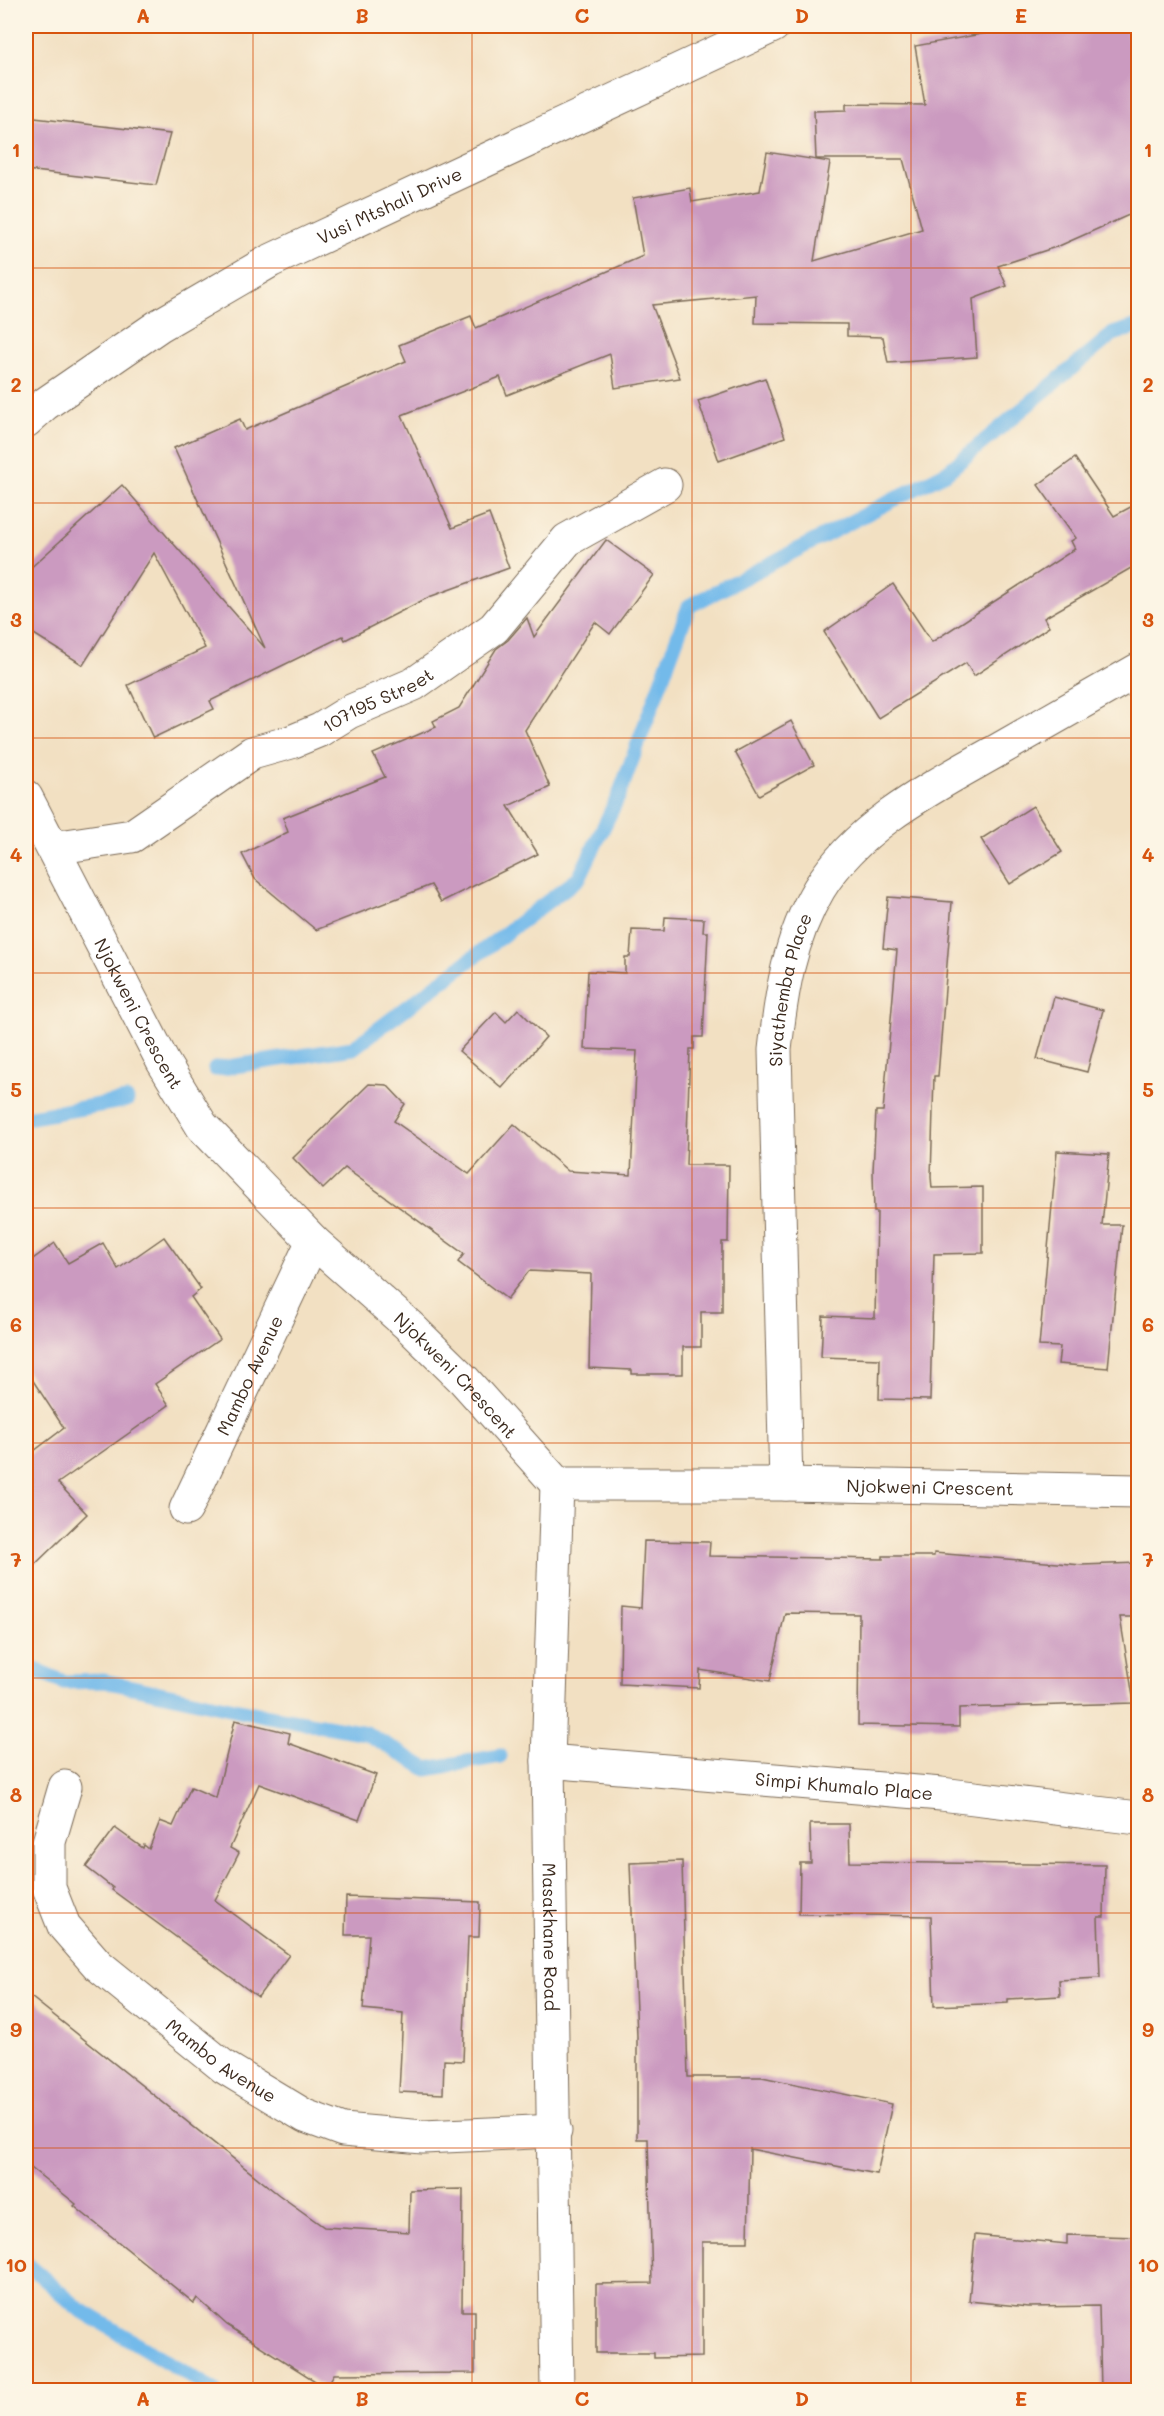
<svg xmlns="http://www.w3.org/2000/svg" width="1164" height="2416" font-family="Mali,sans-serif">
<rect width="100%" height="100%" fill="#fcf5e5"/>
<filter id="ink" filterUnits="userSpaceOnUse"><feTurbulence type="fractalNoise" baseFrequency=".0167" numOctaves="2"/><feDisplacementMap in="SourceGraphic" scale="12" xChannelSelector="R" yChannelSelector="G"/><feConvolveMatrix kernelMatrix="1 2 1 2 8 2 1 2 1" color-interpolation-filters="sRGB"/></filter>
<filter id="wash" filterUnits="userSpaceOnUse"><feTurbulence type="fractalNoise" baseFrequency=".008" numOctaves="4" result="noise"/><feDisplacementMap in="SourceGraphic" scale="24" xChannelSelector="R" yChannelSelector="G"/><feGaussianBlur stdDeviation="1.35" result="paint"/><feColorMatrix in="noise" values="0 0 0 0 0 0 0 0 0 0 0 0 0 0 0 0 0 1.4 0 .05"/><feComposite in="paint" operator="in"/></filter>
<g filter="url(#wash)">
<rect width="100%" height="100%" fill="#f2e0c2"/>
<g fill="none" stroke-linecap="round" stroke-linejoin="round">
<!-- stream -->
<g stroke="#73baea" stroke-width="15">
<path d="M215,1069L353,1048L579,878L619,795L689,606L947,472L1113,334L1138,326"/>
<path d="M26,1118L127,1100"/>
<path d="M26,1666L64,1682L104,1681L263,1715L366,1733L427,1769L500,1756"/>
<path d="M26,2263L79,2309L214,2390"/>
</g>
</g>
<g id="blocks">
<!-- building -->
<g fill="#cb9ac0">
<path d="M991,26H1138V211L1059,246L998,266L1007,286L973,299L977,357L888,363L883,337L847,336V324L755,323L756,295L652,305L680,378L615,388L610,354L507,395L500,377L402,415L452,528L489,514L509,568L429,597L345,640L343,636L210,701L214,709L153,738L128,685L205,648L154,553L83,665L26,629V572L122,485L265,648L174,448L240,419L245,430L406,361L399,345L471,316L476,328L643,256L633,198L690,188L692,202L760,191L767,152L830,162L814,261L922,229L903,159H816L814,111L846,110V104L925,105L915,46L993,32Z"/>
<path d="M26,117L170,134L156,185L26,170Z"/>
<path d="M765,378L785,437L719,461L698,401Z"/>
<path d="M1075,458L1114,516L1138,503V564L1044,618L1049,627L974,676L966,663L878,718L824,632L893,584L932,642L1075,549L1071,541L1076,538L1038,485Z"/>
<path d="M606,540L654,575L610,634L595,622L525,730L550,787L508,806L538,854L441,902L431,885L316,930L255,879L242,854L288,832L283,818L385,777L373,754L436,727L433,721L459,708L496,649L508,640L527,618L534,637Z"/>
<path d="M791,721L814,765L759,795L735,752Z"/>
<path d="M1033,806L1062,852L1010,884L981,839Z"/>
<path d="M888,897L952,902L938,1076H934L931,1177L932,1188L983,1187V1253L934,1254L930,1400L879,1399L880,1359L821,1357L823,1316L875,1318L877,1212H874L873,1171L876,1111H883L897,950L883,948Z"/>
<path d="M665,917L704,919L703,932H708L703,1037H694V1049H690L686,1165H729L728,1242H722V1312H701V1347H683V1374H632V1370L589,1368L591,1274L529,1271L507,1299L458,1262L464,1254L345,1168L323,1189L293,1158L369,1084L387,1085L405,1104L394,1121L469,1174L514,1124L568,1171L631,1175L637,1051L584,1049L588,971L625,973V957H630L632,930L664,931Z"/>
<path d="M1054,997L1103,1010L1087,1072L1037,1059Z"/>
<path d="M518,1009L546,1037L502,1088L459,1051L496,1012L506,1022Z"/>
<path d="M1057,1151L1109,1154L1102,1225H1122L1108,1368L1058,1364L1060,1347L1039,1346Z"/>
<path d="M164,1237L201,1289L191,1297L220,1339L155,1384L169,1405L58,1483L87,1514L26,1573V1449L30,1454L64,1428L26,1370V1264L55,1243L68,1263L103,1243L118,1269Z"/>
<path d="M644,1541L710,1542L709,1556L883,1559V1556H934V1553L1082,1565L1138,1563V1617H1120L1134,1703L959,1708V1727L858,1725L859,1614L785,1613L770,1681L700,1670L699,1688L620,1684L621,1606L641,1608Z"/>
<path d="M235,1720L290,1733L288,1743L376,1775L359,1820L259,1784L230,1848L239,1853L215,1900L289,1955L258,1997L112,1890L113,1888L86,1867L115,1828L143,1848L144,1845L149,1849L160,1821L173,1826L191,1787L216,1798Z"/>
<path d="M810,1824H849L850,1862L1105,1865L1104,1917H1098L1100,1978L1059,1980L1060,1996L1008,1999V2003L934,2006L931,1916L799,1914L800,1863H811Z"/>
<path d="M682,1861L688,2077H762L892,2104L877,2174L750,2149L748,2242H702V2357L654,2358V2353H596V2284L652,2283L648,2139H637V2036L630,1863Z"/>
<path d="M346,1897L480,1902L479,1937H468L463,2061L444,2060L443,2094L399,2092L403,2013L363,2009L369,1935H345Z"/>
<path d="M26,1993L279,2195L324,2227L409,2232L410,2190L463,2189L462,2311H475V2373L334,2374L326,2388L227,2325L197,2298L194,2303L74,2206L76,2204L26,2164Z"/>
<path d="M975,2235L1067,2244V2235L1138,2237V2391H1101L1099,2306L1028,2307L969,2301Z"/>
</g>
</g>
</g>
<g filter="url(#ink)">
<use href="#blocks" fill-opacity="0" stroke="#7b6a57" stroke-width="1.5"/>
<g fill="none" stroke-linecap="round" stroke-linejoin="round">
<!-- minor casing -->
<g stroke="#7b6a57" stroke-width="35">
<g id="minor">
<path id="s1" d="M26,421L45,404L160,325L270,261L773,26"/>
<path id="s2" d="M26,797L163,1062L202,1126L313,1241L408,1325L464,1380L557,1484H786L1138,1491"/>
<path id="s3" d="M53,848L132,836L252,753L291,742L320,730L349,712L414,684L494,628L567,540L665,485"/>
<path id="s4" d="M557,1484L548,1761L557,2390"/>
<path id="s5" d="M786,1484L775,1050C781,994 789,939 819,889C859,823 935,786 1000,749C1046,723 1092,696 1138,670"/>
<path id="s6" d="M186,1509L313,1241"/>
<path id="s7" d="M548,1761L941,1794L1138,1818"/>
<path id="s8" d="M65,1787L49,1842V1888L64,1926L98,1965L224,2067L305,2116L343,2130L423,2137L555,2131"/>
</g>
</g>
<!-- minor -->
<use href="#minor" stroke="#fff" stroke-width="33"/>
</g>
</g>
<!-- grid -->
<path fill="none" stroke="#d7540e" stroke-width="1.5" stroke-opacity="0.55" d="M253,26V2390M472,26V2390M692,26V2390M911,26V2390M26,268H1138M26,503H1138M26,738H1138M26,973H1138M26,1208H1138M26,1443H1138M26,1678H1138M26,1913H1138M26,2148H1138"/>
<g text-anchor="middle" dominant-baseline="central" stroke-width="4.5" stroke-linejoin="round" paint-order="stroke">
<!-- street labels -->
<g font-size="18" fill="#3b2a1e" stroke="#fcf5e5">
<text stroke="none"><textPath href="#s1" startOffset="424">Vusi Mtshali Drive</textPath></text>
<text stroke="none"><textPath href="#s3" startOffset="363">107195 Street</textPath></text>
<text stroke="none"><textPath href="#s5" startOffset="496">Siyathemba Place</textPath></text>
<text stroke="none"><textPath href="#s2" startOffset="244">Njokweni Crescent</textPath></text>
<text stroke="none"><textPath href="#s6" startOffset="148">Mambo Avenue</textPath></text>
<text stroke="none"><textPath href="#s2" startOffset="729">Njokweni Crescent</textPath></text>
<text stroke="none"><textPath href="#s2" startOffset="1251">Njokweni Crescent</textPath></text>
<text stroke="none"><textPath href="#s7" startOffset="297">Simpi Khumalo Place</textPath></text>
<text stroke="none"><textPath href="#s4" startOffset="453">Masakhane Road</textPath></text>
<text stroke="none"><textPath href="#s8" startOffset="352">Mambo Avenue</textPath></text>
</g>
</g>
<!-- margin -->
<rect width="1164" height="2416" fill="none" stroke="#fcf5e5" stroke-width="66"/>
<rect x="33" y="33" width="1098" height="2350" fill="none" stroke="#d7540e" stroke-width="2"/>
<g font-size="20" text-anchor="middle" font-weight="bold" fill="#d7540e">
<text x="143" y="23">A</text>
<text x="362" y="23">B</text>
<text x="582" y="23">C</text>
<text x="802" y="23">D</text>
<text x="1021" y="23">E</text>
<text x="16" y="157">1</text>
<text x="1148" y="157">1</text>
<text x="16" y="392">2</text>
<text x="1148" y="392">2</text>
<text x="16" y="627">3</text>
<text x="1148" y="627">3</text>
<text x="16" y="862">4</text>
<text x="1148" y="862">4</text>
<text x="16" y="1097">5</text>
<text x="1148" y="1097">5</text>
<text x="16" y="1332">6</text>
<text x="1148" y="1332">6</text>
<text x="16" y="1567">7</text>
<text x="1148" y="1567">7</text>
<text x="16" y="1802">8</text>
<text x="1148" y="1802">8</text>
<text x="16" y="2037">9</text>
<text x="1148" y="2037">9</text>
<text x="16" y="2272">10</text>
<text x="1148" y="2272">10</text>
<text x="143" y="2406">A</text>
<text x="362" y="2406">B</text>
<text x="582" y="2406">C</text>
<text x="802" y="2406">D</text>
<text x="1021" y="2406">E</text>
</g>
</svg>
